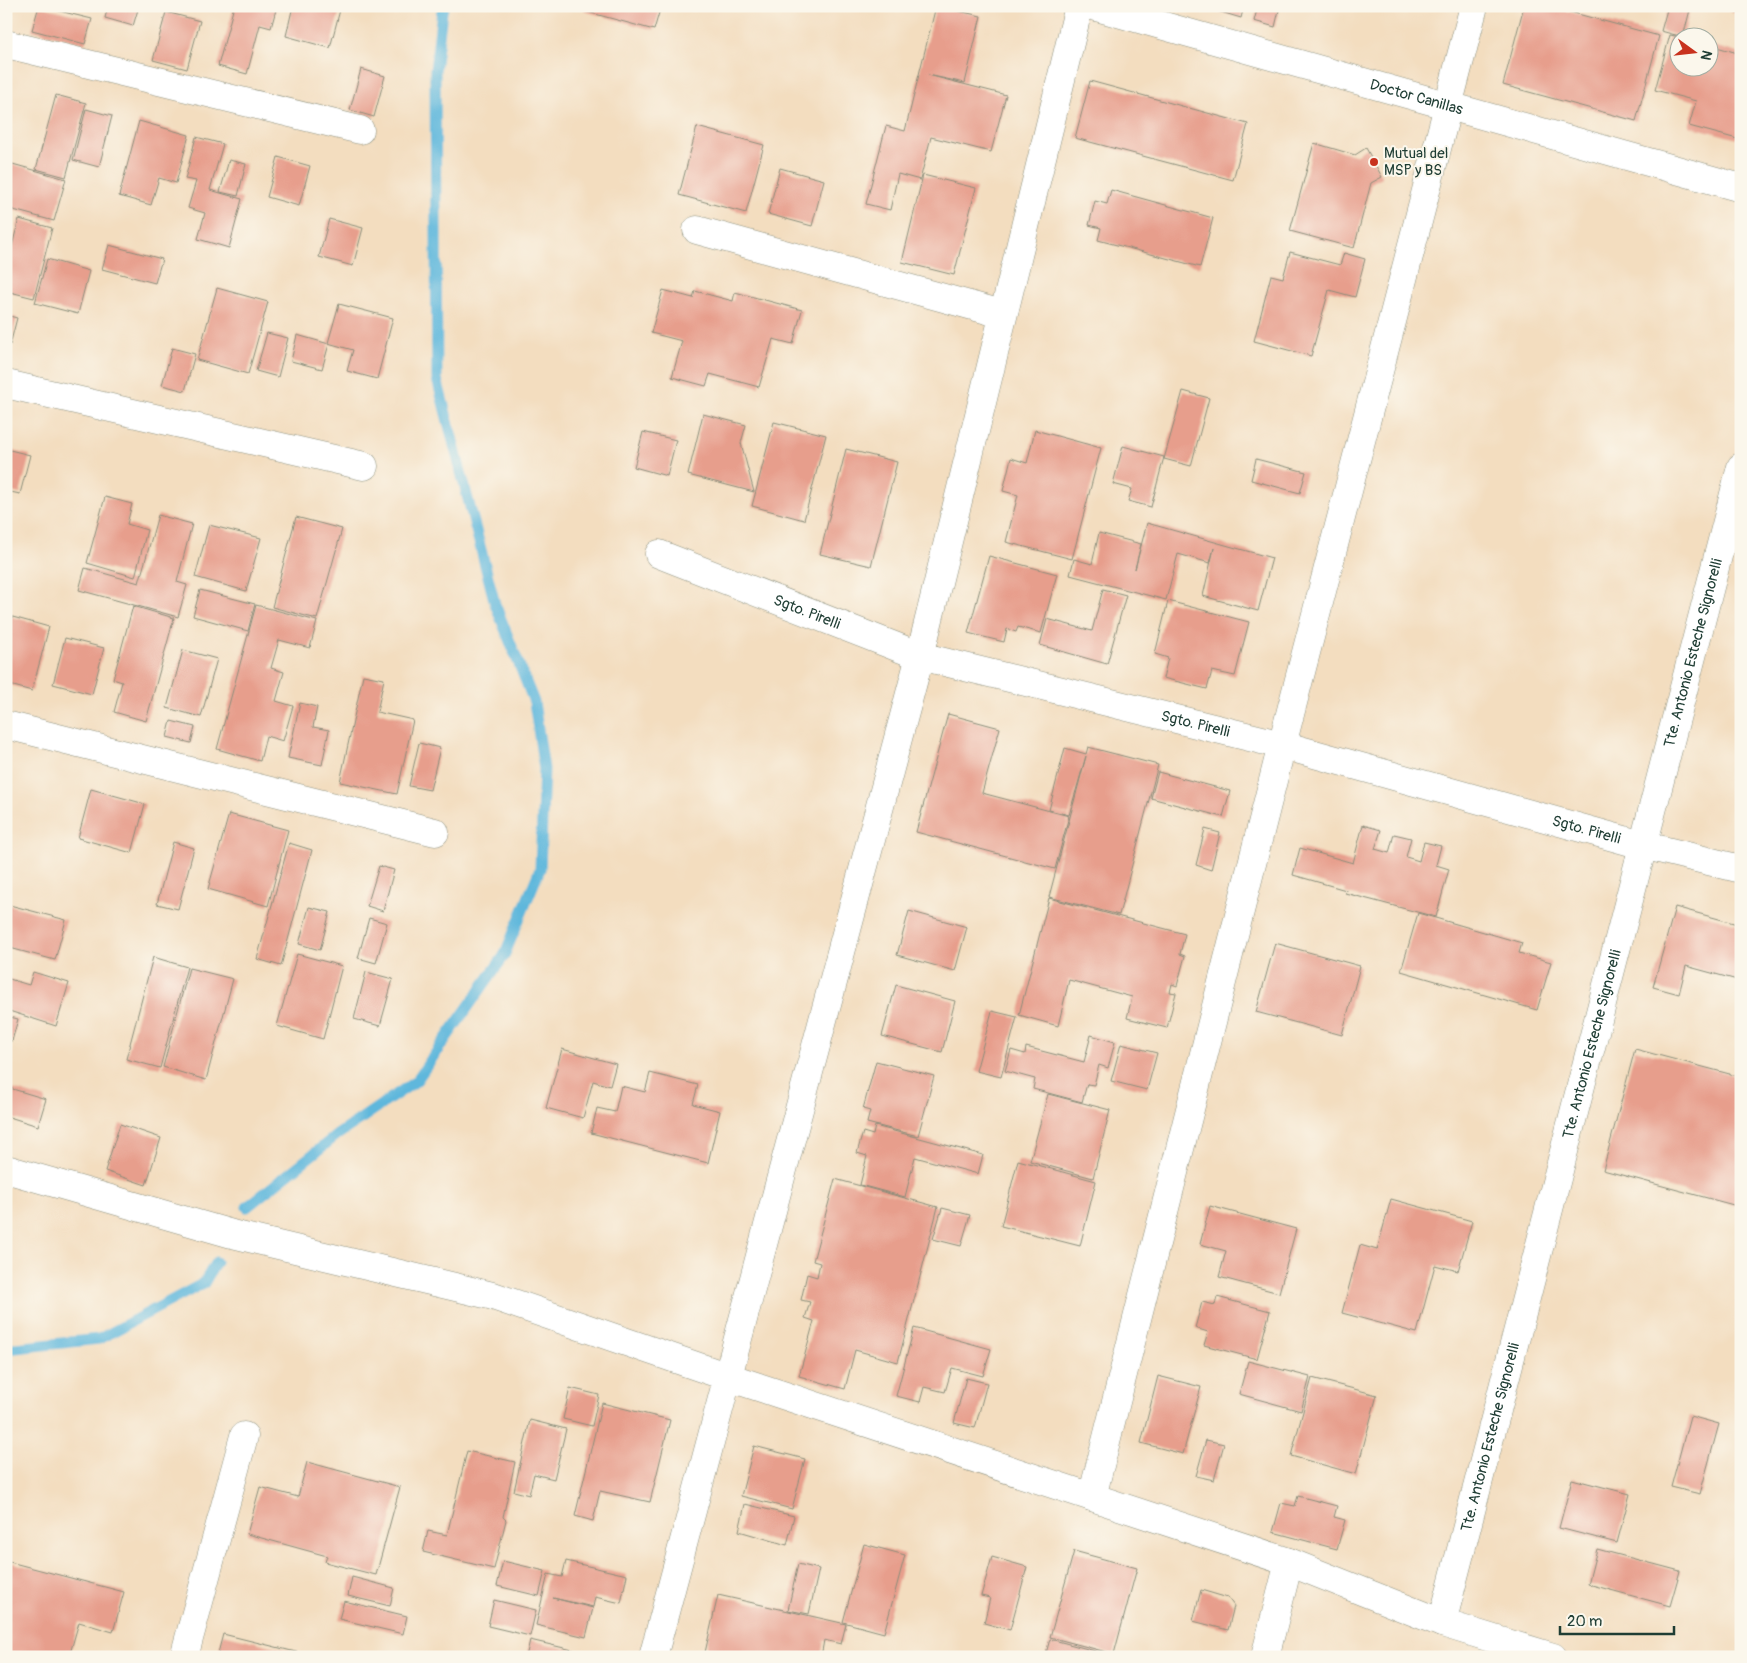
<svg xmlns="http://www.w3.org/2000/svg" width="1747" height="1663" font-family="Pangolin,sans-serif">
<rect width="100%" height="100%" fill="#fbf7ec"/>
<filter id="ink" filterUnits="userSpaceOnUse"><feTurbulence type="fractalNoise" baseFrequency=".02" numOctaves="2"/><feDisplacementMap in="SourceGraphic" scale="10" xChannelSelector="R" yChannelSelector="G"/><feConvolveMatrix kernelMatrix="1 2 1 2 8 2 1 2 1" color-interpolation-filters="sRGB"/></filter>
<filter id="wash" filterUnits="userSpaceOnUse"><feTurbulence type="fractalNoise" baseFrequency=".0096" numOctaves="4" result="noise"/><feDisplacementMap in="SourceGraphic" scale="20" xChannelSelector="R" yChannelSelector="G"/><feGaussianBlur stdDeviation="1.12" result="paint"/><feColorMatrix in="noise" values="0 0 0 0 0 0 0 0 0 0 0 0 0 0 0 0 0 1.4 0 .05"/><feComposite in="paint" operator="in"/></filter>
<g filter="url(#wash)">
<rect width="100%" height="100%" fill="#f3ddbf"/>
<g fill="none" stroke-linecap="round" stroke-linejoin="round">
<!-- stream -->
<g stroke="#5fb7dc" stroke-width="11">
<path d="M247,1207L337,1135L416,1081L504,956L540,869L544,769L534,702L495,604L437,379L435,71L442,11L444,6"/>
<path d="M6,1349L99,1339L204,1283L216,1262"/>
</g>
</g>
<g id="blocks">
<!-- building -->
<g fill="#e79e8c">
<path d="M39,6L92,19L85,44L32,30Z"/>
<path d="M108,6H139L133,26L105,18Z"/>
<path d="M234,6H277L271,28L260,25L247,74L218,66Z"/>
<path d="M293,6H341L330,48L286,36Z"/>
<path d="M585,6H661L654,30L584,11Z"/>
<path d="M936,6L981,16L965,83L928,75L1006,95L991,152L931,137L920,180L898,174L890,210L866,204L886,126L905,131Z"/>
<path d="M1201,6H1244L1241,18Z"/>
<path d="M1258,6H1280L1275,27L1254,21Z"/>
<path d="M1524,6H1548L1659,36L1636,121L1503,85Z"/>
<path d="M1668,6H1691L1683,37L1661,31Z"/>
<path d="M1715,6H1741V14L1715,7Z"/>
<path d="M166,12L200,21L187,69L153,60Z"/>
<path d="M1670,35L1680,37V68H1710V45L1741,54V140L1689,126L1696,101L1655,90Z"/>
<path d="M361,69L385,76L374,117L350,110Z"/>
<path d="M1090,81L1248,124L1233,180L1075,138Z"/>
<path d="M56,95L86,103L66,177L36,169Z"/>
<path d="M86,109L112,116L99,167L73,160Z"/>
<path d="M139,121L189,135L176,183L159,178L151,205L119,196Z"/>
<path d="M697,127L764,145L746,213L679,195Z"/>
<path d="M196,137L223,144L210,190L242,199L229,248L198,239L205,213L188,208L196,181L185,179Z"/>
<path d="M1314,143L1355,155L1366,148L1382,177L1371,183L1354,248L1290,231Z"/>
<path d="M278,157L310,166L299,206L267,197Z"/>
<path d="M229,160L246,164L238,196L220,192Z"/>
<path d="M9,163L66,179L54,221L6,208V173Z"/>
<path d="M780,168L824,180L812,226L768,214Z"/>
<path d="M923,175L976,188L954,275L902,262Z"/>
<path d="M1111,190L1213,218L1200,267L1098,240L1101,228L1089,225L1095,201L1107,204Z"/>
<path d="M19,219L52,228L34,298L6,291V269Z"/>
<path d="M329,219L363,228L353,266L319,257Z"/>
<path d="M109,245L162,259L155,283L102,269Z"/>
<path d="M1290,252L1340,265L1344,253L1365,259L1355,297L1329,290L1311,356L1254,341L1271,275L1283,278Z"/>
<path d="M47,259L89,271L78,314L35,303Z"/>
<path d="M217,288L268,302L248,374L197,360Z"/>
<path d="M663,290L693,298L695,291L733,301L735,292L802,310L793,344L773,339L759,387L710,374L706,386L672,377L682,341L651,333Z"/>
<path d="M339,304L393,318L377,379L347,371L353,350L328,343Z"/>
<path d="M6,315L17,318L10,345L6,344Z"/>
<path d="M267,333L288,338L278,377L256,371Z"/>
<path d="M297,335L329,344L322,369L291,361Z"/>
<path d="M172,348L195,354L185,391L162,385Z"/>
<path d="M1183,391L1209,398L1191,466L1164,459Z"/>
<path d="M703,414L746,425L741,443L754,492L688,475Z"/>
<path d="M774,422L826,435L804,520L752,506Z"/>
<path d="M1035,430L1101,448L1072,559L1006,542L1018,495L1003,491L1011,458L1027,463Z"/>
<path d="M643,432L676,440L667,476L634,467Z"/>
<path d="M1123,446L1164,457L1151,507L1128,501L1132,489L1113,484Z"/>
<path d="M6,449L30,455L20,494L6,491Z"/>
<path d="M846,449L897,462L871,566L820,554Z"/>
<path d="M1256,459L1306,472L1300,493L1251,480Z"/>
<path d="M105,497L132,504L127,524L147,530L135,577L87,563Z"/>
<path d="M158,515L192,524L177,582L187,585L178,617L79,590L85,568L139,583Z"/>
<path d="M296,517L342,529L317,619L272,607Z"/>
<path d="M1147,523L1272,558L1258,611L1203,596L1214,548L1210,563L1178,554L1166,600L1070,575L1074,559L1092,564L1099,533L1141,544L1135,569Z"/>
<path d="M209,525L261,538L246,591L195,577Z"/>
<path d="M989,556L1057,574L1041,633L1018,627L1016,632L1007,629L1004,642L968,633Z"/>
<path d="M1103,589L1126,595L1107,664L1040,645L1047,619L1092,631Z"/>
<path d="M200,590L255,604L248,631L193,616Z"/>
<path d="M1168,601L1249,622L1235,676L1212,671L1207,689L1163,678L1168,658L1155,654Z"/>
<path d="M256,605L317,621L310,648L279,640L271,668L284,672L276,701L293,706L283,741L266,736L260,761L217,749Z"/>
<path d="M133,606L174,618L146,721L114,712L122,682L113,679Z"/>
<path d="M9,616L49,627L32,691L6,684V627Z"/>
<path d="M65,638L104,648L92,694L53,684Z"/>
<path d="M183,650L217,659L201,717L167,708Z"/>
<path d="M363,675L384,679L377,712L413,720L397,794L340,782Z"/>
<path d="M300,703L317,707L313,727L329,730L322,765L288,758Z"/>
<path d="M948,714L1000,728L982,793L1069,816L1055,869L916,832Z"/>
<path d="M171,721L195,727L191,743L167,737Z"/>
<path d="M419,743L440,748L430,790L409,786Z"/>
<path d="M1088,747L1158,765L1119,915L1049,897L1086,756L1069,815L1049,810L1065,748L1086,754Z"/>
<path d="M1158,772L1230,791L1223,817L1151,798Z"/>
<path d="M91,789L145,804L132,853L78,838Z"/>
<path d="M229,814L288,830L268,906L208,889Z"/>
<path d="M1363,825L1381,830L1375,849L1389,853L1394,834L1411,838L1406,857L1419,861L1424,842L1441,846L1436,865L1449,869L1436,917L1345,893L1346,890L1293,875L1300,848L1353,863Z"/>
<path d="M1205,829L1220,833L1211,870L1196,865Z"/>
<path d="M173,842L194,848L178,909L157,904Z"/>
<path d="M289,843L312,850L281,966L257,959Z"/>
<path d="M379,866L394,870L383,911L367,906Z"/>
<path d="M1049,898L1185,934L1180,954L1185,956L1177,986L1172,984L1170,992L1176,993L1167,1028L1127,1018L1132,997L1069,980L1058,1026L1019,1015Z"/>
<path d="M6,904L66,920L55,960L6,947Z"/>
<path d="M309,907L330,912L320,950L299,944Z"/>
<path d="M1675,907L1741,925V981L1686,966L1679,994L1653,987Z"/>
<path d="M909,911L967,927L955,971L897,955Z"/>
<path d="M1418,913L1522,943L1519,953L1551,962L1537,1010L1401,971Z"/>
<path d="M369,918L387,923L376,963L358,958Z"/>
<path d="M1275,943L1360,966L1342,1035L1256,1012Z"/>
<path d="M297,954L342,966L323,1039L277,1026Z"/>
<path d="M153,957L187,967L160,1068L126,1059Z"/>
<path d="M189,968L233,979L206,1080L163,1067Z"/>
<path d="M33,972L69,983L56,1026L6,1010V978L29,985Z"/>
<path d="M366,972L393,979L380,1026L354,1019Z"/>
<path d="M896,985L955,1001L942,1052L882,1036Z"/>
<path d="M992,1011L1017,1017L1001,1077L976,1071Z"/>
<path d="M6,1016L18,1019L12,1041L6,1040Z"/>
<path d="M1091,1035L1115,1042L1108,1068L1099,1065L1094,1085L1087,1084L1082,1102L1033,1089L1035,1079L1005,1071L1011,1050L1025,1054L1026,1047L1084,1062Z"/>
<path d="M1121,1044L1157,1053L1147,1090L1111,1081Z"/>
<path d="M562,1049L616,1064L610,1086L593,1081L583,1118L546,1108Z"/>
<path d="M1635,1049L1741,1077V1207L1603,1170Z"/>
<path d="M876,1061L934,1076L918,1136L867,1123L870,1111L863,1109Z"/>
<path d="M650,1073L698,1085L693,1104L720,1111L708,1163L591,1133L597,1108L615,1112L621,1086L645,1092Z"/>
<path d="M6,1087L46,1099L38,1126L6,1116Z"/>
<path d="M1048,1094L1110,1110L1093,1178L1030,1161Z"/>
<path d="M120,1124L161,1138L146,1185L105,1171Z"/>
<path d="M875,1126L983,1155L978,1174L915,1157L905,1197L860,1185L867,1156L857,1153L863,1132L873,1135Z"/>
<path d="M1018,1160L1096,1181L1080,1246L1001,1226Z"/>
<path d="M835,1179L938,1207L898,1362L855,1350L845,1389L799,1376L814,1321L805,1318L810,1302L801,1300L807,1274L817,1277L820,1263L813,1261Z"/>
<path d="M1391,1199L1472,1221L1458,1271L1435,1265L1417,1333L1342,1313L1360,1245L1377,1250Z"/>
<path d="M1210,1206L1296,1229L1279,1293L1219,1277L1226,1251L1200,1244Z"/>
<path d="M942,1208L970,1215L961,1246L933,1239Z"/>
<path d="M1217,1297L1270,1311L1257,1359L1204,1345L1208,1332L1195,1328L1202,1302L1215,1305Z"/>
<path d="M914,1328L991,1349L983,1376L952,1368L945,1392L924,1387L920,1402L896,1396Z"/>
<path d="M1248,1361L1310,1377L1301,1411L1239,1394Z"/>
<path d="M1158,1376L1201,1387L1183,1454L1141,1443Z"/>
<path d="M966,1378L987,1383L975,1428L954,1423Z"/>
<path d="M1312,1378L1377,1395L1356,1474L1291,1456Z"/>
<path d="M570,1388L599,1395L592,1426L563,1419Z"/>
<path d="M602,1403L670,1420L650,1502L600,1491L593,1521L575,1516Z"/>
<path d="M1690,1416L1719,1424L1700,1494L1671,1487Z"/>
<path d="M530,1420L566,1429L554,1479L534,1474L529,1495L514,1491Z"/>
<path d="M1206,1440L1224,1444L1214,1480L1196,1476Z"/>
<path d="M754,1446L805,1459L792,1509L741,1496Z"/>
<path d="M467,1451L515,1462L503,1517L506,1520L494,1569L423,1552L428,1531L447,1535Z"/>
<path d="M307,1462L400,1487L376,1575L325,1562L327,1556L247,1534L260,1487L298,1497Z"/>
<path d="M1572,1479L1630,1494L1617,1543L1559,1528Z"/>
<path d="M1298,1496L1337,1506L1334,1517L1345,1520L1337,1549L1273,1532L1281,1503L1295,1506Z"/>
<path d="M745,1504L794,1516L787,1545L739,1531Z"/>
<path d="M864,1544L905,1555L884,1633L843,1622Z"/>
<path d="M1597,1549L1680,1571L1670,1606L1588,1584Z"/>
<path d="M1074,1551L1137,1568L1114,1654L1050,1637Z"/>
<path d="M992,1557L1027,1567L1010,1630L984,1623L990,1598L981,1596Z"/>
<path d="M6,1561L124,1592L113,1632L79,1622L69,1657H6Z"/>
<path d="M503,1561L545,1571L539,1596L497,1586Z"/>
<path d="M566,1561L627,1575L621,1603L595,1597L593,1607L553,1598L593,1608L586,1637L536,1625L548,1574L562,1577Z"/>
<path d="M798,1564L819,1569L809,1614L788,1610Z"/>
<path d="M352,1577L394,1588L390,1606L348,1596Z"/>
<path d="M1201,1590L1228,1598L1234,1606L1228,1630L1193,1621Z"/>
<path d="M718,1595L846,1624L841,1644L824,1640L821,1657H704Z"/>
<path d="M494,1600L536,1610L530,1636L488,1626Z"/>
<path d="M344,1601L407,1616L403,1634L339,1619Z"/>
<path d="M223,1634L308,1655L307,1657H217Z"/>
<path d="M1050,1639L1114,1656V1657H1045Z"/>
<path d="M530,1640L594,1655V1657H526Z"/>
</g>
</g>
</g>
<g filter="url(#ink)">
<use href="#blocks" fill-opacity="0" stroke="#898d7a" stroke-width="1"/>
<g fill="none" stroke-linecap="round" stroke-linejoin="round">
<!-- minor casing -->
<g stroke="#898d7a" stroke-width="29">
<g id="minor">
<path id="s1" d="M1093,6L1741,188"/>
<path d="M6,44L360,130"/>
<path d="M697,230L1002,314"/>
<path d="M6,384L364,466"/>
<path id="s2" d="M659,554L920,656L1282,745L1642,845L1741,869"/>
<path d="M6,725L435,832"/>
<path d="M6,1169L232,1234L493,1296L728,1377L1289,1562L1442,1623L1553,1657"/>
<path d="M1092,1497L1282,745L1474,6"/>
<path id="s3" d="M1442,1623L1741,467"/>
<path d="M184,1657L244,1436"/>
<path d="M653,1657L920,656L1079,6"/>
<path d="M1265,1657L1289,1562"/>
</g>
</g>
<!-- minor -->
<use href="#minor" stroke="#fff" stroke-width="28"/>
</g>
</g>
<!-- markers -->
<circle fill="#c8321e" stroke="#fbf7ec" stroke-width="2" cx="1374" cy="162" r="5"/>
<g text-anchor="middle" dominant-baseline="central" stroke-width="4" stroke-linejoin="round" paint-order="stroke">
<!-- street labels -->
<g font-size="15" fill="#1f3d34" stroke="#fbf7ec">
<text stroke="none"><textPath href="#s1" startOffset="336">Doctor Canillas</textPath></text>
<text stroke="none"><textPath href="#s2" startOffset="159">Sgto. Pirelli</textPath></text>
<text stroke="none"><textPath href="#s3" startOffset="1002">Tte. Antonio Esteche Signorelli</textPath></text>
<text stroke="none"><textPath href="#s2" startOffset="564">Sgto. Pirelli</textPath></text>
<text stroke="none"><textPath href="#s2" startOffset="969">Sgto. Pirelli</textPath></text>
<text stroke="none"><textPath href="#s3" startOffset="598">Tte. Antonio Esteche Signorelli</textPath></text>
<text stroke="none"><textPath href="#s3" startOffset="192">Tte. Antonio Esteche Signorelli</textPath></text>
</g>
<!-- poi labels -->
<g font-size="15" fill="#1f3d34" stroke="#fbf7ec" text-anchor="start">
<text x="1384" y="153">Mutual del<tspan x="1384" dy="17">MSP y BS</tspan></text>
</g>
</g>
<!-- margin -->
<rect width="1747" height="1663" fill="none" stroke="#fbf7ec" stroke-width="25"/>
<!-- north arrow -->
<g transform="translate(1694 52) rotate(105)"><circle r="24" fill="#fbf7ec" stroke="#a3ada2"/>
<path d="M0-4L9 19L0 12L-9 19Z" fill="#c8321e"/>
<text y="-8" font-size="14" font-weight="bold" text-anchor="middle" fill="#1f3d34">N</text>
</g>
<!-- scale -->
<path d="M1560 1626v8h114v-8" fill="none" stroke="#1f3d34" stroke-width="2.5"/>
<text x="1567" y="1626" font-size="15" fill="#1f3d34" stroke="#fbf7ec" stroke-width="4" paint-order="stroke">20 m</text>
</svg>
